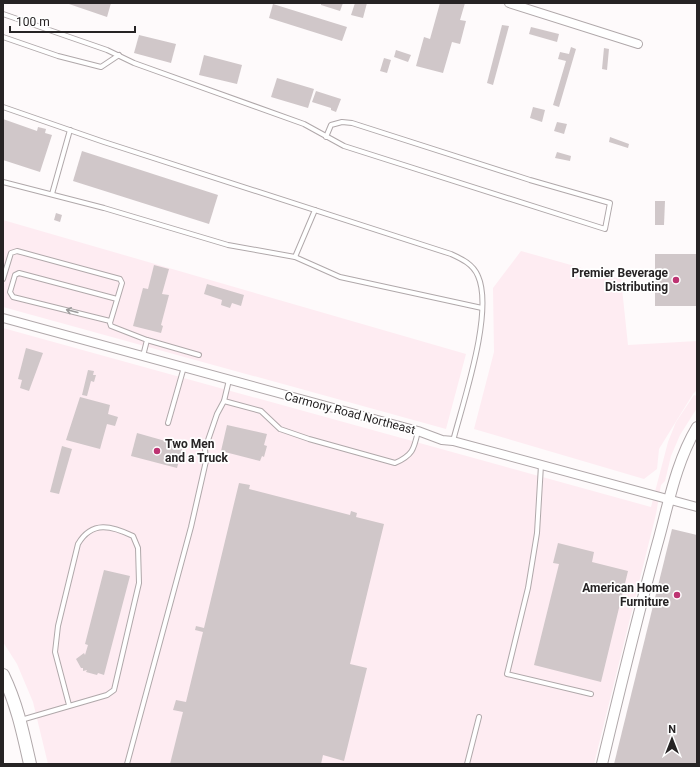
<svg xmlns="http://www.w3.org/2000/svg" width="700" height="767" font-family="Roboto,sans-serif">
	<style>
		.built { fill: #feecf2 }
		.building { fill: #d0c7c9 }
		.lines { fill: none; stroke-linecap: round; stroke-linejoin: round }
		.service-casing { stroke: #b0a8aa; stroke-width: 6 }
		.minor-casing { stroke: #b0a8aa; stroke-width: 10 }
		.tertiary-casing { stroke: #b0a8aa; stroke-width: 12 }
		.secondary-casing { stroke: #b0a8aa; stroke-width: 14 }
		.service { stroke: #fff; stroke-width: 4 }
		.minor { stroke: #fff; stroke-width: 8 }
		.tertiary { stroke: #fff; stroke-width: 10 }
		.secondary { stroke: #fff; stroke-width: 12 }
		.oneway { stroke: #9d9c9c }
		.poi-dot { fill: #bd3472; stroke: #fff; stroke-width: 1.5 }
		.labels { text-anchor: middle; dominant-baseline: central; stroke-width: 3.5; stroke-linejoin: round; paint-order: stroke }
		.poi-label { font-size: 12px; font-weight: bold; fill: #262324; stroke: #fff; text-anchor: end }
		.street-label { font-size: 12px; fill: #262324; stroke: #fff }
	</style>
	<rect width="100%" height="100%" fill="#fefafb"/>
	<g class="built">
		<path d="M3,220L466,354L446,429L3,307Z"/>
		<path d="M521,251L621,279L628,345L697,341V390L693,394L659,449L657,469L644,479L474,429L494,352L493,288Z"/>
		<path d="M3,328L651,507L668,442L676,422L694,395L697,396V408L680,435L671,456L665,481L661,485L656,514L594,764H48L33,702L17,664L3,642Z"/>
	</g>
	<g class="building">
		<path d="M66,3H111L107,17Z"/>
		<path d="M321,3H343L340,11L321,5Z"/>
		<path d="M355,3H367L363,18L351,15Z"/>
		<path d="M440,3H465L460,20L466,21L460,44L452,42L443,73L416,66L424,37L430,39Z"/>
		<path d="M273,4L347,27L342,41L269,18Z"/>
		<path d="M502,25L509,26L493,85L487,83Z"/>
		<path d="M531,27L559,34L557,42L529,34Z"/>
		<path d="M139,35L176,44L171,63L134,53Z"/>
		<path d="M571,47L576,49L559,107L553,105L566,61L558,59L560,52L569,54Z"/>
		<path d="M604,48L609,49L607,70L602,69Z"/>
		<path d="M396,50L411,55L408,62L394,57Z"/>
		<path d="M204,55L242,65L237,84L199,75Z"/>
		<path d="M384,58L391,60L387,73L380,71Z"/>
		<path d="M277,78L314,89L308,108L271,97Z"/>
		<path d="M316,91L341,99L336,112L331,110V108L312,102Z"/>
		<path d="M533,107L545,110L542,122L530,118Z"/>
		<path d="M3,119L37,131L38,127L46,129L45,133L52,135L40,172L3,160Z"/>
		<path d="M557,122L567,124L564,134L554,131Z"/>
		<path d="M610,137L629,144L628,148L609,142Z"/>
		<path d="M82,151L218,195L209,224L73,181Z"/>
		<path d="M557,152L571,156L570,161L555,158Z"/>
		<path d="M655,201H665L664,225H655Z"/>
		<path d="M56,213L62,215L60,222L54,220Z"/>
		<rect x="655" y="254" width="42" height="52"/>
		<path d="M154,265L169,269L162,294L169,295L161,325L163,326L161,333L133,326L143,288L148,289Z"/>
		<path d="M207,284L244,295L241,306L232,303L230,308L221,305L222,300L204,294Z"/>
		<path d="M26,348L43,353L29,391L20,388L22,380L18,379Z"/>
		<path d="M88,370L94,371L93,375H96L94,382L91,381L87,396L82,395Z"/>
		<path d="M80,397L110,405L108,414L118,417L115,426L107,424L100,449L66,440Z"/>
		<path d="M227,425L267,434L264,445L267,446L264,457L262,456L260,461L221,451Z"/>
		<path d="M137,433L183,446L177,468L131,456Z"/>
		<path d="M62,446L72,449L59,494L50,492Z"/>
		<path d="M239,483L250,485L249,489L350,515L351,511L357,513L356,517L384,524L350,664L367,668L344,761L323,755L321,764H170L183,712L173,710L176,700L186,702L203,632L195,630L196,626L204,628Z"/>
		<path d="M672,529L697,535V764H614Z"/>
		<path d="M558,543L594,552L592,562L628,571L601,682L534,665L559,564L553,563Z"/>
		<path d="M104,570L130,576L104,675L98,673L97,675L86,672L87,670L83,671V668H81L76,659L84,653L85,655L88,645L85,644Z"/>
	</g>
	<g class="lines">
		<g class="service-casing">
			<g id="service">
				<path d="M3,14L107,50L134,63L304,124L344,146L605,229L610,203L530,180L352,123L342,122L331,125L326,137"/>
				<path d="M3,37L58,56L101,67L119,55"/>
				<path d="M3,107L104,142L451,254C462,259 473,264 478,276C494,312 463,402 453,441"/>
				<path d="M3,182L104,208L228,245L295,257L340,277L482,308"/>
				<path d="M52,194L70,130"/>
				<path d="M295,257L315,210"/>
				<path d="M3,279L11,253L17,251L120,279L122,283L110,323L111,326L147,340L143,356"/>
				<path d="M110,321L13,297L10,292L15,275L19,273L117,299"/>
				<path d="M147,340L199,355"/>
				<path d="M224,401L261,411L280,429L309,439L395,463C413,455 414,449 418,431"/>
				<path d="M168,423L184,367"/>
				<path d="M541,465L537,533L528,588L507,674L591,694"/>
				<path d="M21,720L107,695L114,690L139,583L138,548L133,536C112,526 92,520 78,544L58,626L55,652L69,705"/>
				<path d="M127,764L191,527L206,461L205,449L217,414L224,401L229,380"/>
				<path d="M467,764L479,717"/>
			</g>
		</g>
		<g class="minor-casing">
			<g id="minor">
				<path d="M509,3L638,44"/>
				<path d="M3,318L418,431L442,440L453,441L697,507"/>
			</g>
		</g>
		<g class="tertiary-casing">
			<path id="tertiary" d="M602,764C620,689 638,613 659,538C669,501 677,460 697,427"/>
		</g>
		<g class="secondary-casing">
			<path id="secondary" d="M3,675C17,704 23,733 30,764"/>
		</g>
		<use href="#service" class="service"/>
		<use href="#minor" class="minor"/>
		<use href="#tertiary" class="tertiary"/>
		<use href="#secondary" class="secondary"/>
	</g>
	<defs><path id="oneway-shaft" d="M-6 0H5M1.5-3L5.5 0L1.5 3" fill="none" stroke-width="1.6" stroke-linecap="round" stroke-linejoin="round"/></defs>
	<use class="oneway" href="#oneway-shaft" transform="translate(72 311) rotate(-166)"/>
	<g class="poi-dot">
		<circle cx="676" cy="280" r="4"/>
		<circle cx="157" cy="451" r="4"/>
		<circle cx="677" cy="595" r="4"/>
	</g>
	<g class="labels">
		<g class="poi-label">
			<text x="668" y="273">Premier Beverage<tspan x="668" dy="14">Distributing</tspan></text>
			<text x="165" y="444" text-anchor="start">Two Men<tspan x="165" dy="14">and a Truck</tspan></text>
			<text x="669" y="588">American Home<tspan x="669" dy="14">Furniture</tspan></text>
		</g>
		<g class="street-label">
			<text transform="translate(350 413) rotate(15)">Carmony Road Northeast</text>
		</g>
	</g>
	<rect width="700" height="767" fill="none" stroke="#262324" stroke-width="8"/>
	<g transform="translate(672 739)" stroke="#ffffff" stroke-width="3" paint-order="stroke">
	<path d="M0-3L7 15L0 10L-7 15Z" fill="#262324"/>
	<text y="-6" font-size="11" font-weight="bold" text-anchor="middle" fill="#262324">N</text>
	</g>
	<path d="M10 26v6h125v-6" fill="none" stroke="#262324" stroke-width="2"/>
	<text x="16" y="26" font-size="12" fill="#262324" stroke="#ffffff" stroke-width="3" paint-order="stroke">100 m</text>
</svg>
